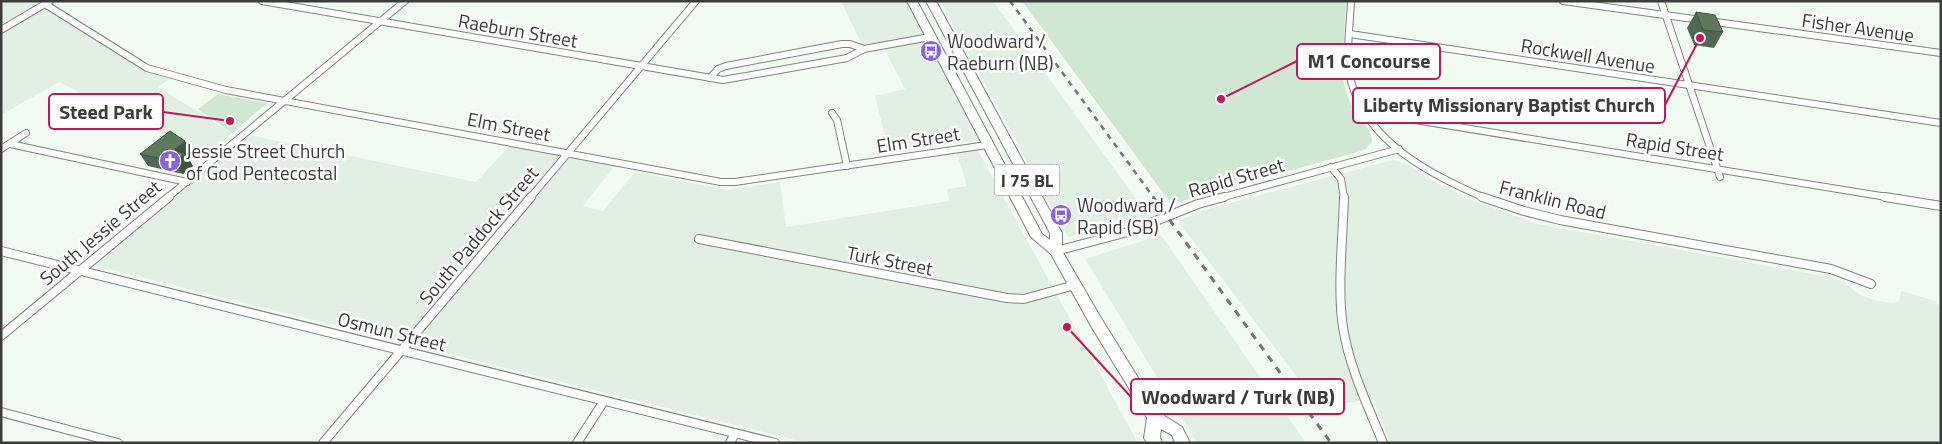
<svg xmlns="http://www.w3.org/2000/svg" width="1942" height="444" font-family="'Titillium Web',sans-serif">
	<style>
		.built { fill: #e2f0e3 }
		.green { fill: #d0e8d1 }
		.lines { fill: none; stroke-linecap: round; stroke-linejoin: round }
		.minor-far1-casing { stroke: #7d857d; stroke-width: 8 }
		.minor-casing { stroke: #7d857d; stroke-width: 10 }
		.primary-casing { stroke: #7d857d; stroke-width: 2 }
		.minor-far1 { stroke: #fff; stroke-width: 6 }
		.minor { stroke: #fff; stroke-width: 8 }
		.primary { fill: #fff; fill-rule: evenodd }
		.rail-far1 { stroke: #727772; stroke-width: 2.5; stroke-dasharray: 5.5 5.5; stroke-linecap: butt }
		.rail { stroke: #727772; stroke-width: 3; stroke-dasharray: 7 7; stroke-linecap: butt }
		.wall { fill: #4f6851 }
		.shaded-wall { fill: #405542 }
		.building { fill: #5c795e; stroke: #405542 }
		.labels { text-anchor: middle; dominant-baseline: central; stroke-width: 5; stroke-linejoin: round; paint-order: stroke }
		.shield { fill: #fff; stroke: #757775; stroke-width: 1 }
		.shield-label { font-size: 18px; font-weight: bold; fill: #3a3d3a }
		.street-label { font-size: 19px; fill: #3a3d3a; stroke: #fff }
		.poi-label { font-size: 19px; fill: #3a3d3a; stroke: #fff; text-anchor: start }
		.leader { fill: none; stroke: #c2185b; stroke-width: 2 }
		.callout-dot { fill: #c2185b; stroke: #fff; stroke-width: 2 }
		.callout { fill: #fff; stroke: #c2185b; stroke-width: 2 }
		.callout-label { font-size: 20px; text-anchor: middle; font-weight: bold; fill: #3a3d3a }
	</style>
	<rect width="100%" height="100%" fill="#f2fbf2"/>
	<g class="built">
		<path d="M1,1H48L45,4L147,67L174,76L158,87L232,133L206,157L59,82L1,115Z"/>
		<path d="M841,1H907L978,140L889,153L875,96L905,89L883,46L862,45Z"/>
		<path d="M940,1H993L1150,218L1068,237Z"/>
		<path d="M244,134L476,182L513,142L617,163L583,206L603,211L635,172L727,190L780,182L786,227L949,201L947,189L967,186L956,150L976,147L1138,443H807L88,264Z"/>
		<path d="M1393,160L1409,165L1431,180L1469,199L1538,224L1834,278L1845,283L1860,295L1878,301L1894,303L1899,301L1901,291L1936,301L1941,311V443H1390L1373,399L1320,407L1178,221L1208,209Z"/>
		<path d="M1161,235L1306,443H1197L1085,259Z"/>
	</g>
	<g class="green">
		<path d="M1022,1H1346L1342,74C1344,85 1347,95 1351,105C1357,117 1373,129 1372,142L1366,149L1358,152L1204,194L1172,205Z"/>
		<path d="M218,94L267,103L232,133L198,109Z"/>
	</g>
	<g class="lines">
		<g class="minor-far1-casing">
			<g id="minor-far1">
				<path d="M262,1L723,80L847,58L864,49L930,37"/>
				<path d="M1351,1C1350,27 1345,55 1351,81C1366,142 1433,176 1485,198"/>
				<path d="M1563,1L1941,53"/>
				<path d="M1661,1L1720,177"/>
				<path d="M45,4L147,68L226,90L721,182H735L987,145"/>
				<path d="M1,30L50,1"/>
				<path d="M1350,34L1941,123"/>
				<path d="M710,78L718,69L726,66L842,44H850L864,49"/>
				<path d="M832,113L837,120L847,166"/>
				<path d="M1403,118L1893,198"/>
				<path d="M10,144L187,182"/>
				<path d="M1,149L26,133"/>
				<path d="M1331,167L1341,179L1344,198"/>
				<path d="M167,198L405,1"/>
				<path d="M530,198L696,1"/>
				<path d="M1220,198L1399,149"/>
			</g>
		</g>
		<g class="minor-casing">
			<g id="minor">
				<path d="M1344,197C1343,236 1337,289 1343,327C1349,367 1368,406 1383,443"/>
				<path d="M1482,197L1524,211L1560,220L1831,269L1871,284"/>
				<path d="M1885,197L1941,206"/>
				<path d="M699,239L1007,298L1024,299L1075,285"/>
				<path d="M1,251L775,443"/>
				<path d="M1056,251L1128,232L1198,204L1224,197"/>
				<path d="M1,336L169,197"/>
				<path d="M1,412L118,443"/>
				<path d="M323,443L531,197"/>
				<path d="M577,443L604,401"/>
				<path d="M730,443L735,433"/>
			</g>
		</g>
		<g class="primary-casing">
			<path id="primary" d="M907,1H917L1042,234L1050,240V233L926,1H936L1062,233V251L1101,318L1160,413L1182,427L1190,443H1175L1172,435L1161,429L1160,437L1162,443H1147L1144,438L1147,418L1091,326L1051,254L1031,237Z"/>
		</g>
		<use href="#minor-far1" class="minor-far1"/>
		<use href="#minor" class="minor"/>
		<use href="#primary" class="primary"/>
		<path class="rail-far1" d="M1010,1L1154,198"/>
		<path class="rail" d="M1153,197L1331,443"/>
	</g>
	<g class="wall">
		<path d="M1696,12L1723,32L1714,48L1694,45L1687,28Z"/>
		<path d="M194,153L188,158L193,166L183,174L148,166L140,154Z"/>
	</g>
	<path class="shaded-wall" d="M185,141L194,153L188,158L193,166L183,174L175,162L173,151Z"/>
	<g class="building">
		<path d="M1696,12L1715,15L1723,32L1703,30Z"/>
		<path d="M170,131L185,141L173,151L185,153L175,162L140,154Z"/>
	</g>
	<defs>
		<g id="bus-disc" transform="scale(1.125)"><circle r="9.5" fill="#8962dc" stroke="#fff"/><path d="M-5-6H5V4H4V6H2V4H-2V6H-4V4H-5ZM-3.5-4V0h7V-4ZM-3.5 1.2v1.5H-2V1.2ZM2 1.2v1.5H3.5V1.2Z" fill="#fff"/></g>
		<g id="church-disc" transform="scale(1.125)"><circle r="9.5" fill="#8962dc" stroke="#fff"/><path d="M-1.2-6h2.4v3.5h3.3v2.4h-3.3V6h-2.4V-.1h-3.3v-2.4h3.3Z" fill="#fff"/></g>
	</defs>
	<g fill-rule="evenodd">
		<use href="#bus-disc" x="931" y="51"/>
		<use href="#church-disc" x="170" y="161"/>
		<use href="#bus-disc" x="1061" y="215"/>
	</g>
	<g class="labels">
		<rect class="shield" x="994.5" y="164.5" width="65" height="31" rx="4"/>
		<g class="shield-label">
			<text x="1027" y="180">I 75 BL</text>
		</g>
		<g class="street-label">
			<text transform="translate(1858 27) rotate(8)">Fisher Avenue</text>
			<text transform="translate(518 30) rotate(10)">Raeburn Street</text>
			<text transform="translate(1588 55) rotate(9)">Rockwell Avenue</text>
			<text transform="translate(509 126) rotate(11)">Elm Street</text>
			<text transform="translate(918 139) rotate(-9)">Elm Street</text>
			<text transform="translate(1675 146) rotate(9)">Rapid Street</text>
			<text transform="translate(1236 177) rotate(-16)">Rapid Street</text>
			<text transform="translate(1553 199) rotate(14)">Franklin Road</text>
			<text transform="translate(100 232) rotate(-40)">South Jessie Street</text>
			<text transform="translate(478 235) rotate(-50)">South Paddock Street</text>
			<text transform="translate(890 260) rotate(11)">Turk Street</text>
			<text transform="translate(392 331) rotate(14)">Osmun Street</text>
		</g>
		<g class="poi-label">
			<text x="947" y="40">Woodward /<tspan x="947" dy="22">Raeburn (NB)</tspan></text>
			<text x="186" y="150">Jessie Street Church<tspan x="186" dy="22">of God Pentecostal</tspan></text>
			<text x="1077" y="204">Woodward /<tspan x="1077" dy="22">Rapid (SB)</tspan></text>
		</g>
	</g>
	<path class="leader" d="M1221 99L1297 61M1700 38L1665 105M230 121L163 112M1067 327L1131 397"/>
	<g class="callout-dot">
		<circle cx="1221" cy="99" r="5"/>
		<circle cx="1700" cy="38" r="5"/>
		<circle cx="230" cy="121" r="5"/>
		<circle cx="1067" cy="327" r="5"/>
	</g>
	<g class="callout">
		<rect x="1297" y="44" width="143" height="35" rx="5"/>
		<rect x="1353" y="88" width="312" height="35" rx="5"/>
		<rect x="49" y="94" width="114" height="35" rx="5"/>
		<rect x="1131" y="379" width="213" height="35" rx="5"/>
	</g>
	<g class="callout-label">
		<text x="1369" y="68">M1 Concourse</text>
		<text x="1509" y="112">Liberty Missionary Baptist Church</text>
		<text x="106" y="119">Steed Park</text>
		<text x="1238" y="404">Woodward / Turk (NB)</text>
	</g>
	<rect width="1942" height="444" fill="none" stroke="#3a3d3a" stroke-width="5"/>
</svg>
